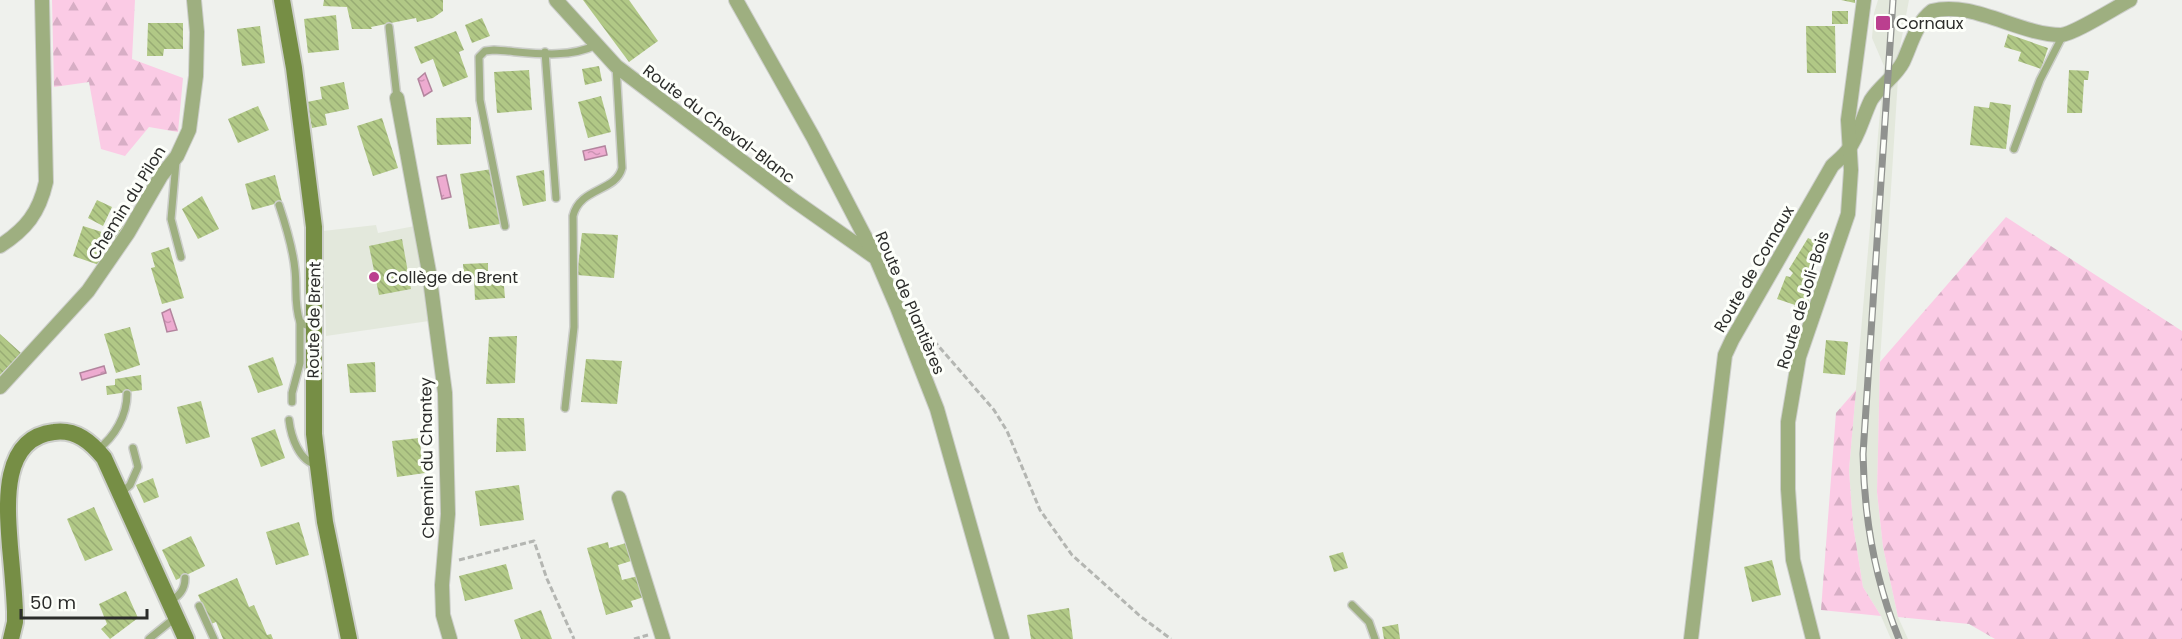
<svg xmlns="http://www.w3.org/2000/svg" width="2182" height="639" font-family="Poppins,sans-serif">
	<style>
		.built { fill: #e3e8dc }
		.forest { fill: url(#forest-firs) }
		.water { fill: url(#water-ripples); stroke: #b3859e; stroke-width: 1.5 }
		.building { fill: url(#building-back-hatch) }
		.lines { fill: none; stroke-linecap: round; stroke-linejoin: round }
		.service-casing { stroke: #ccceca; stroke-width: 10 }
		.minor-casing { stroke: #ccceca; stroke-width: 16 }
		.secondary-casing { stroke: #ccceca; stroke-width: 20 }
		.path { stroke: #b4b6b2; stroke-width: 3; stroke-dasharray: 6 3; stroke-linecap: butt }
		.service { stroke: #9eaf80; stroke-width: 7 }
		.minor { stroke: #9eaf80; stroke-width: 14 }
		.secondary { stroke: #768e45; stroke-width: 16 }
		.rail-casing { stroke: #90928f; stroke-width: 7 }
		.rail { stroke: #fdfffa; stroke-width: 4.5; stroke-dasharray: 14; stroke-linecap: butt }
		.poi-dot { fill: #bb3f8f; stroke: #fdfffa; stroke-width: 2 }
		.labels { text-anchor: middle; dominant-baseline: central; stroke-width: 6; stroke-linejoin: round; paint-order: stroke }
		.poi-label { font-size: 16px; fill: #2b2c2a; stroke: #fdfffa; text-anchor: start }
		.street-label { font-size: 16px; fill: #2b2c2a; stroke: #fdfffa }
	</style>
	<defs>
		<pattern id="forest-firs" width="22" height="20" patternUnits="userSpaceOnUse" patternTransform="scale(1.5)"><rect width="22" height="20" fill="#fbcbe5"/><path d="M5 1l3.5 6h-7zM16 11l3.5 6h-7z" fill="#d7aec5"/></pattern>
		<pattern id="water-ripples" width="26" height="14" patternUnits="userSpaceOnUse" patternTransform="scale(1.5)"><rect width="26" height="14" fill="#edabd0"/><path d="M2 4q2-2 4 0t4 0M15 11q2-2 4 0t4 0" fill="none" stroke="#cb93b3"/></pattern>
		<pattern id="building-back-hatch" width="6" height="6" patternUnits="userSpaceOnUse" patternTransform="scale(1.5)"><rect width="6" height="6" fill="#b1c886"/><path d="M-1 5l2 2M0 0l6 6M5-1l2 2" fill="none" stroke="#98ac74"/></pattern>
	</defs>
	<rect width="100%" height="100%" fill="#eff1ed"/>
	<g class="built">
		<path d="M1878,0H1909L1900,47L1880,362L1877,492L1883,547L1898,617L1908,639H1891L1881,616L1863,587L1853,525L1849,470L1884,66L1872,38L1874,13Z"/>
		<path d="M376,225L378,233L415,226L429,321L326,336L323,231Z"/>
	</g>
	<g class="forest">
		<path d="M52,0H135L132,59L183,78L178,132L149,127L125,156L101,149L89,82L54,87Z"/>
		<path d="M2006,217L2182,331V639H1995L1969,624L1898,617L1883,547L1877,492L1880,362Z"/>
		<path d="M1856,390L1849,470L1853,525L1863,587L1881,616L1821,610L1836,413Z"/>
	</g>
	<g class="water">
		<path d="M425,73L432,91L424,96L418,79Z"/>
		<path d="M605,146L607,155L585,160L583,151Z"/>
		<path d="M446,175L451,197L442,199L437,177Z"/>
		<path d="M170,309L177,330L167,332L162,313Z"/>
		<path d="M104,366L106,373L82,380L80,373Z"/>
	</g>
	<g class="building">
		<path d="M324,0H443V11L433,18L417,22L416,18L371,27L372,29H352L347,7L323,6Z"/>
		<path d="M583,0H629L658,41L629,62Z"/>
		<path d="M1841,0H1855V3Z"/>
		<rect x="1832" y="11" width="16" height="13"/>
		<path d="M336,15L339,50L308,53L304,19Z"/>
		<path d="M1876,15L1886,16V27L1875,26Z"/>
		<path d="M482,18L490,36L472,43L465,25Z"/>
		<path d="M148,23H183V49H164L163,56H147Z"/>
		<path d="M260,26L265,63L242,66L237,29Z"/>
		<path d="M1806,26H1835L1836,73H1807Z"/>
		<path d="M456,31L464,50L459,52L468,77L443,87L433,59L421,64L414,47Z"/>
		<path d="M2008,34L2048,48L2041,69L2018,61L2021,52L2004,47Z"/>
		<path d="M599,66L602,81L585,85L582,69Z"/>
		<path d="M529,70L532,110L497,113L494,72Z"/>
		<path d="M2069,70L2089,71L2088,80H2084L2082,113H2067Z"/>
		<path d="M344,82L349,109L325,114L327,125L312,128L307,102L322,99L320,87Z"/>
		<path d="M601,96L611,132L588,138L578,102Z"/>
		<path d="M1990,102L2011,105L2006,149L1970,145L1974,106L1989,108Z"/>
		<path d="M258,106L269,130L238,143L228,119Z"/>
		<path d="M471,117V144L437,145L436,118Z"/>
		<path d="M382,118L398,168L373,176L357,126Z"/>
		<path d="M492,169L500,224L469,229L460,174Z"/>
		<path d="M544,170L546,201L523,206L516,176Z"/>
		<path d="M275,175L282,202L252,210L245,184Z"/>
		<path d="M202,196L219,229L198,239L182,209Z"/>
		<path d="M97,200L112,207L103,226L88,218Z"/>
		<path d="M109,222L125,227L120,240L109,237L99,265L73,256L83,226L105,233Z"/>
		<path d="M582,233L618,235L614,278L577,275Z"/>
		<path d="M1808,238L1823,245L1810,278L1805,277L1804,282L1814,285L1804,314L1793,311L1795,305L1777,299L1786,276L1790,277L1793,273L1789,269Z"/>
		<path d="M402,239L411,289L379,295L369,246Z"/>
		<path d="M169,247L184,298L162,304L151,268L155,267L151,253Z"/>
		<path d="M488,263V276L503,275L505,298L475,300L474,278H464L463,264Z"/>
		<path d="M130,327L140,365L116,373L104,334Z"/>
		<path d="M0,334L21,353L0,375Z"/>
		<path d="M517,336L515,383L486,384L489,337Z"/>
		<path d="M1826,340L1848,342L1845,375L1823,373Z"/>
		<path d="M273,357L283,385L258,393L248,366Z"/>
		<path d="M586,359L622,361L617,404L581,402Z"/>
		<path d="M375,362L376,392L350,393L347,364Z"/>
		<path d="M141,375L142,390L107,395L106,386L115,385V379Z"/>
		<path d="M201,401L210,437L186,444L177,407Z"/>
		<path d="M497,418H524L526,451L496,452Z"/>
		<path d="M275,429L285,458L261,467L251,438Z"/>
		<path d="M419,438L425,473L397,477L392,441Z"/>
		<path d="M153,478L159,497L144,503L136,485Z"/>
		<path d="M519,485L524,520L480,526L475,491Z"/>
		<path d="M94,507L113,550L85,561L67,519Z"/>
		<path d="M299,522L309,555L276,565L266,532Z"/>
		<path d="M191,536L205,566L176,580L162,550Z"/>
		<path d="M608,542L609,548L626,543L631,561L618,565L622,580L638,576L644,597L631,601L633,607L606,615L587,548Z"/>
		<path d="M1343,552L1348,568L1334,572L1329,556Z"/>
		<path d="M1772,560L1781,595L1752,602L1744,567Z"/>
		<path d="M506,564L513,589L465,601L459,576Z"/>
		<path d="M237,578L249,607L254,605L267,635L271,634L273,639H223L216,622L211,624L198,595Z"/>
		<path d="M126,591L138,618L110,639L101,629L107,624L99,604Z"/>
		<path d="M1069,608L1073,639H1031L1027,615Z"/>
		<path d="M541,610L552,639H521L514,620Z"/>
		<path d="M1398,624L1400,639H1384L1382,627Z"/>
	</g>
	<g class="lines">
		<g class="service-casing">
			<g id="service">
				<path d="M389,27L397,98"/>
				<path d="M545,52L556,198"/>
				<path d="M2014,149L2040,80L2063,35"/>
				<path d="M176,162L171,219L181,257"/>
				<path d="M279,205C286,226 293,248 295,270C297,288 294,305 300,322L313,328"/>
				<path d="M505,226L480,100L479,57L485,51L494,50C527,52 566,60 596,45"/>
				<path d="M292,402V393L300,363V322"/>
				<path d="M565,408L574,327L573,216C580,187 616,192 622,168L616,66"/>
				<path d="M289,420C291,437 299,461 317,465"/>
				<path d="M97,450C115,437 127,415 127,394"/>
				<path d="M120,494L130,485L138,467L133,448"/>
				<path d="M169,602C179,596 185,590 185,578"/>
				<path d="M1352,605L1369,622L1375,639"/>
				<path d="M199,606L214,639"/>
				<path d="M149,639L176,617"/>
			</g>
		</g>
		<g class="minor-casing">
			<g id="minor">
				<path d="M556,0L616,66L792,199L873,256"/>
				<path d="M736,0L813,137L876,258L897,307L937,409L1002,639"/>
				<path d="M397,98L429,272L445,393L448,514L442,585L443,615L450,639"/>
				<path d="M0,246C26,229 39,213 46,182L42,0"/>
				<path d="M0,387L88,291L128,233L161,176L177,156L189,130L196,76L197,32L194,0"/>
				<path d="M619,498L663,639"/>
				<path d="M1691,639L1725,355L1732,340L1832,166C1837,161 1844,156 1848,150C1859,136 1863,116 1871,100C1880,86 1896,76 1903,62C1911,45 1916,23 1932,11C1972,0 2020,35 2061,35C2074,34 2116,7 2130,0"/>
				<path d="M1813,639L1793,560L1788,489V422L1799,357L1848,214L1851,170L1848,120L1864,0"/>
			</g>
		</g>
		<g class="secondary-casing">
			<g id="secondary">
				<path d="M282,0L294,68L314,227V434L325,522L349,639"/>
				<path d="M11,639L15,622V611C14,590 12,568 10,547C7,507 0,438 54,432C76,429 91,442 104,458L186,639"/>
			</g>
		</g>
		<g class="path">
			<path d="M922,327L994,410L1007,431L1040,510L1072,555L1140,616L1171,639"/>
			<path d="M459,560L534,541L547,579L574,639"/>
			<path d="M634,639L648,635"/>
		</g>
		<use href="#service" class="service"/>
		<use href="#minor" class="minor"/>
		<use href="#secondary" class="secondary"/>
		<g class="rail-casing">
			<path id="rail" d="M1893,0L1863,454C1864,518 1875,580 1899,639"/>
		</g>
		<use href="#rail" class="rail"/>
	</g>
	<g class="poi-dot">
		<rect x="1875" y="15" width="16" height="16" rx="3"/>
		<circle cx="374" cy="277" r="6"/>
	</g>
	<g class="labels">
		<g class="poi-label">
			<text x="1896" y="23">Cornaux</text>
			<text x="386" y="277">Collège de Brent</text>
		</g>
		<g class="street-label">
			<text transform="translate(719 124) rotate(37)">Route du Cheval-Blanc</text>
			<text transform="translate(127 203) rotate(-58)">Chemin du Pilon</text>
			<text transform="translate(1754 269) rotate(-60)">Route de Cornaux</text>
			<text transform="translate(1803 300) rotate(-73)">Route de Joli-Bois</text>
			<text transform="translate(910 303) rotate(67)">Route de Plantières</text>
			<text transform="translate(314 320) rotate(-89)">Route de Brent</text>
			<text transform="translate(427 458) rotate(-91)">Chemin du Chantey</text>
		</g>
	</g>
	<path d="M21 609v9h126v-9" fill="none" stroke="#2b2c2a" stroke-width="3"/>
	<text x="30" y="609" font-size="18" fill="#2b2c2a" stroke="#fdfffa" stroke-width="4.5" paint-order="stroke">50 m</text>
</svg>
